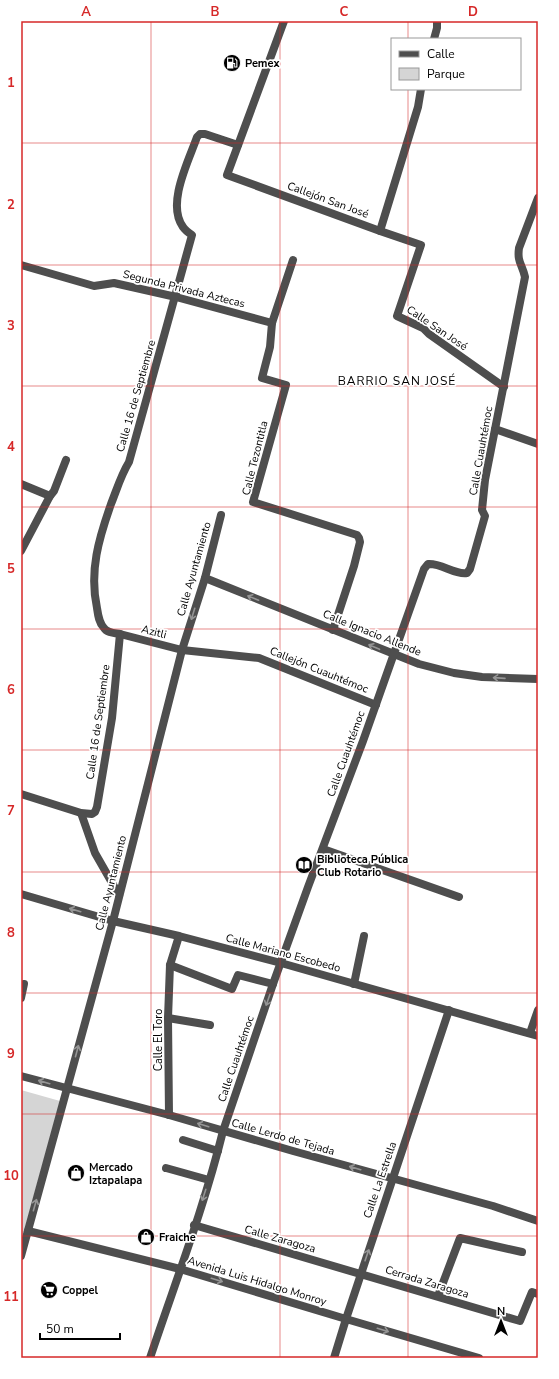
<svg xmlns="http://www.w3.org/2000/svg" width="559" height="1379" font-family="'Nunito Sans',sans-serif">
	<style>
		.green { fill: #d5d5d5 }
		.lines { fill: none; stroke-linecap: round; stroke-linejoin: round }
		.minor { stroke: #4e4e4e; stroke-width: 8 }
		.tertiary { stroke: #4e4e4e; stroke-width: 8 }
		.oneway { stroke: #959595 }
		.grid { fill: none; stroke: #d62828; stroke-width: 1; stroke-opacity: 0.55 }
		.labels { text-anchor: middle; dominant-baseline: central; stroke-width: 3.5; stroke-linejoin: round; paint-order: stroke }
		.poi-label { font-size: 11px; font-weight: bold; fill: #000; stroke: #fff; text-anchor: start }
		.street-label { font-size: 11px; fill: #000; stroke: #fff }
		.neighbourhood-label { font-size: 12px; letter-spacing: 1px; fill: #000; stroke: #fff }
		.neatline { fill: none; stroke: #d62828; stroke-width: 1.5 }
		.grid-label { font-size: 13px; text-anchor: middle; font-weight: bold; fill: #d62828 }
	</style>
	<rect width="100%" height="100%" fill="#fff"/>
	<path class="green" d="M21,1090L60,1101L21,1242Z"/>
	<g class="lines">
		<g class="minor">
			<path d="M284,21L227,175L380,231L421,245L397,316L423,328L429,334L504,387"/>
			<path d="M434,39L437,28V21"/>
			<path d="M380,231L418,107L421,89"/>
			<path d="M293,260L272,323L270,347L262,378L286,385L253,502L357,535L359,538L360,542L354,566L333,630"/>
			<path d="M21,265L94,286L114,283L176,297L272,323"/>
			<path d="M495,429L538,444"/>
			<path d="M21,484L50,496"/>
			<path d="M21,551L50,496L54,491L66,460"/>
			<path d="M205,578L419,664L454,673L482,677L538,679"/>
			<path d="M120,634L182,650L259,658L376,705"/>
			<path d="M21,794L81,813L92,814L95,812L97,807L112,718L120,634C115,633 107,633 104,628C99,623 98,615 97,608C89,571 99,538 111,504C117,489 121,475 129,462L192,235C189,233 185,230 183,227C166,204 189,160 197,137L200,134H205L238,145"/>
			<path d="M81,813L95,853L119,895"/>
			<path d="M323,849L459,897"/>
			<path d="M21,894L113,921L179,936L281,963L538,1036"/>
			<path d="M170,965L232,989L238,975L273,984"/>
			<path d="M354,984L364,936"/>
			<path d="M21,998L24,984"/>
			<path d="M168,1018L210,1025"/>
			<path d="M530,1033L538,1010"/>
			<path d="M21,1076L169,1115L293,1151L493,1206L538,1221"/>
			<path d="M169,1115L168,1018L170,965L179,936"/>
			<path d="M183,1140L218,1151"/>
			<path d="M166,1168L209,1180"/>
			<path d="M194,1225L520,1321L532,1292L538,1294"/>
			<path d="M28,1231L180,1269L346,1319L449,1010"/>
			<path d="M21,1256L113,921L182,650L205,578L221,515"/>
			<path d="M438,1296L460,1238L522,1252"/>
			<path d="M150,1358C175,1283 204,1208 223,1131L273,984L308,887L363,741L424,569L428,564C442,563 454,575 467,573L470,569L485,516L482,510L485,480L525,277C522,264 517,262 519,248L538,198"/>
		</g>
		<path class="tertiary" d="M334,1358L346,1319L479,1358"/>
	</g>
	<defs><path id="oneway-shaft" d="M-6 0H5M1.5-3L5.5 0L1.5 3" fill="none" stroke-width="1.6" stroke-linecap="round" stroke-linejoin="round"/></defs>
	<g class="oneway">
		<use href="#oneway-shaft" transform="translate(253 598) rotate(-158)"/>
		<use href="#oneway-shaft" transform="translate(193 614) rotate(107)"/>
		<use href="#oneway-shaft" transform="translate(374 647) rotate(-157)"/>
		<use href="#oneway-shaft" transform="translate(499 678) rotate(-176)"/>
		<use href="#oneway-shaft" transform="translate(75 910) rotate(-164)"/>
		<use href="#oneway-shaft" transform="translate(268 1000) rotate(109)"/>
		<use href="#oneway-shaft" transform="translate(77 1051) rotate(-75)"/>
		<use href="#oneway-shaft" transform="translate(44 1082) rotate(-164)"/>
		<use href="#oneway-shaft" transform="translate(203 1125) rotate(-163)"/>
		<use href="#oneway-shaft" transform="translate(355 1168) rotate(-164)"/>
		<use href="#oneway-shaft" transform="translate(204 1195) rotate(108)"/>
		<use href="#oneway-shaft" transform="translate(35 1205) rotate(-74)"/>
		<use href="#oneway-shaft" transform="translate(367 1255) rotate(-71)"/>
		<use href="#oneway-shaft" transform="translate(217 1280) rotate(17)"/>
		<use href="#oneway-shaft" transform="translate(383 1330) rotate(17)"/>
	</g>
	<path class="grid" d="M151,21V1358M280,21V1358M408,21V39M408,89V1358M21,143H538M21,265H538M21,386H538M21,507H538M21,629H538M21,750H538M21,872H538M21,993H538M21,1114H538M21,1236H538"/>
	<defs>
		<g id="fuel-disc" transform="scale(0.9)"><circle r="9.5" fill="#000" stroke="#fff"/><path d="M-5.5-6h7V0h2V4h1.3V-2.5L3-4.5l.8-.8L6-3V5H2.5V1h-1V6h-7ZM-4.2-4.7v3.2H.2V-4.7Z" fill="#fff"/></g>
		<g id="library-disc" transform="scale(0.9)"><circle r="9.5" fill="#000" stroke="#fff"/><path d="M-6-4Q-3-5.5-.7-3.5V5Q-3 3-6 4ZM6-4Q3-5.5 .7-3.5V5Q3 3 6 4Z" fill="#fff"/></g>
		<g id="shop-disc" transform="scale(0.9)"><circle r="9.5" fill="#000" stroke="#fff"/><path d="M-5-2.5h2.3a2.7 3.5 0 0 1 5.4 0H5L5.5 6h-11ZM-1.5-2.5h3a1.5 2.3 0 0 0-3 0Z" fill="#fff"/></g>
		<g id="supermarket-disc" transform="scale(0.9)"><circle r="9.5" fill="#000" stroke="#fff"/><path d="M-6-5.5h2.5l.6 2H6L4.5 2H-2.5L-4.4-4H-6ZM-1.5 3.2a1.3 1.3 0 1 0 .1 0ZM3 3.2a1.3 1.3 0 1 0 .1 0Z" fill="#fff"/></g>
	</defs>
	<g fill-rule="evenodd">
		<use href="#fuel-disc" x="232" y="63"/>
		<use href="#library-disc" x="304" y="865"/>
		<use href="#shop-disc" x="76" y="1173"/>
		<use href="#shop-disc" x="146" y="1237"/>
		<use href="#supermarket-disc" x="49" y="1290"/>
	</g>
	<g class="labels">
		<g class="poi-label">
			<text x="245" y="63">Pemex</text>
			<text x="317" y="859">Biblioteca Pública<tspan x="317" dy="13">Club Rotario</tspan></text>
			<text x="89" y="1167">Mercado<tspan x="89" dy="13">Iztapalapa</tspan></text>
			<text x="159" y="1237">Fraiche</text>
			<text x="62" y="1290">Coppel</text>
		</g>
		<g class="street-label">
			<text transform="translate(328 200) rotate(20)">Callejón San José</text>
			<text transform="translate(184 289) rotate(14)">Segunda Privada Aztecas</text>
			<text transform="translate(437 328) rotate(34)">Calle San José</text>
			<text transform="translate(136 396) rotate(-74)">Calle 16 de Septiembre</text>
			<text transform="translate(481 451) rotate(-80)">Calle Cuauhtémoc</text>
			<text transform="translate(255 458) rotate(-76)">Calle Tezontitla</text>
			<text transform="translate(194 569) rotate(-74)">Calle Ayuntamiento</text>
			<text transform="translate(154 632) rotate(14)">Azitli</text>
			<text transform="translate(372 633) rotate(22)">Calle Ignacio Allende</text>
			<text transform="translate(319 670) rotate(22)">Callejón Cuauhtémoc</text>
			<text transform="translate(98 722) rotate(-82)">Calle 16 de Septiembre</text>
			<text transform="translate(346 754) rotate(-70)">Calle Cuauhtémoc</text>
			<text transform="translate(111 883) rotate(-76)">Calle Ayuntamiento</text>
			<text transform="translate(283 953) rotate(15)">Calle Mariano Escobedo</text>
			<text transform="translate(158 1040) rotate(-90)">Calle El Toro</text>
			<text transform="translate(236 1059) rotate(-71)">Calle Cuauhtémoc</text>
			<text transform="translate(283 1137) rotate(16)">Calle Lerdo de Tejada</text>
			<text transform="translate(380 1180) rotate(-71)">Calle La Estrella</text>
			<text transform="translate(280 1239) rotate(16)">Calle Zaragoza</text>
			<text transform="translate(257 1281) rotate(17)">Avenida Luis Hidalgo Monroy</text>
			<text transform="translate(427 1282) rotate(17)">Cerrada Zaragoza</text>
		</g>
		<g class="neighbourhood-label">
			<text x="397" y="381">BARRIO SAN JOSÉ</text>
		</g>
	</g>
	<rect width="559" height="1379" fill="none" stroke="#ffffff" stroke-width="44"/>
	<rect x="391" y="38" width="130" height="52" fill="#ffffff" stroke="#999999"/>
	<rect x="399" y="51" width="20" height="6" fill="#4e4e4e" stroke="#999999"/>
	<text x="427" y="58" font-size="12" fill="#000000">Calle</text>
	<rect x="399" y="68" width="20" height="12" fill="#d5d5d5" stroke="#999999"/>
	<text x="427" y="78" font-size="12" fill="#000000">Parque</text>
	<g transform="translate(501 1321)" stroke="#ffffff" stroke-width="3" paint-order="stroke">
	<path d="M0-3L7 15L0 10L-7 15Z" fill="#000000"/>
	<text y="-6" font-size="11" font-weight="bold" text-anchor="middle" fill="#000000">N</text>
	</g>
	<path d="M40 1333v6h80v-6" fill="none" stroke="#000000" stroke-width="2"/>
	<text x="46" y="1333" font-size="12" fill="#000000" stroke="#ffffff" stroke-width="3" paint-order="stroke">50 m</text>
	<rect x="22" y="22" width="515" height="1335" class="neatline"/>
	<g class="grid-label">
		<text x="86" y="16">A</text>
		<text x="215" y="16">B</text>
		<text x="344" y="16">C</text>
		<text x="473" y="16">D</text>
		<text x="11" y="87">1</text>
		<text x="11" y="209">2</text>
		<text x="11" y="330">3</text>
		<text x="11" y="451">4</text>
		<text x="11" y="573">5</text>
		<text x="11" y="694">6</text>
		<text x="11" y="815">7</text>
		<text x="11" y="937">8</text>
		<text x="11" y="1058">9</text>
		<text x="11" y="1180">10</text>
		<text x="11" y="1301">11</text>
	</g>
</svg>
